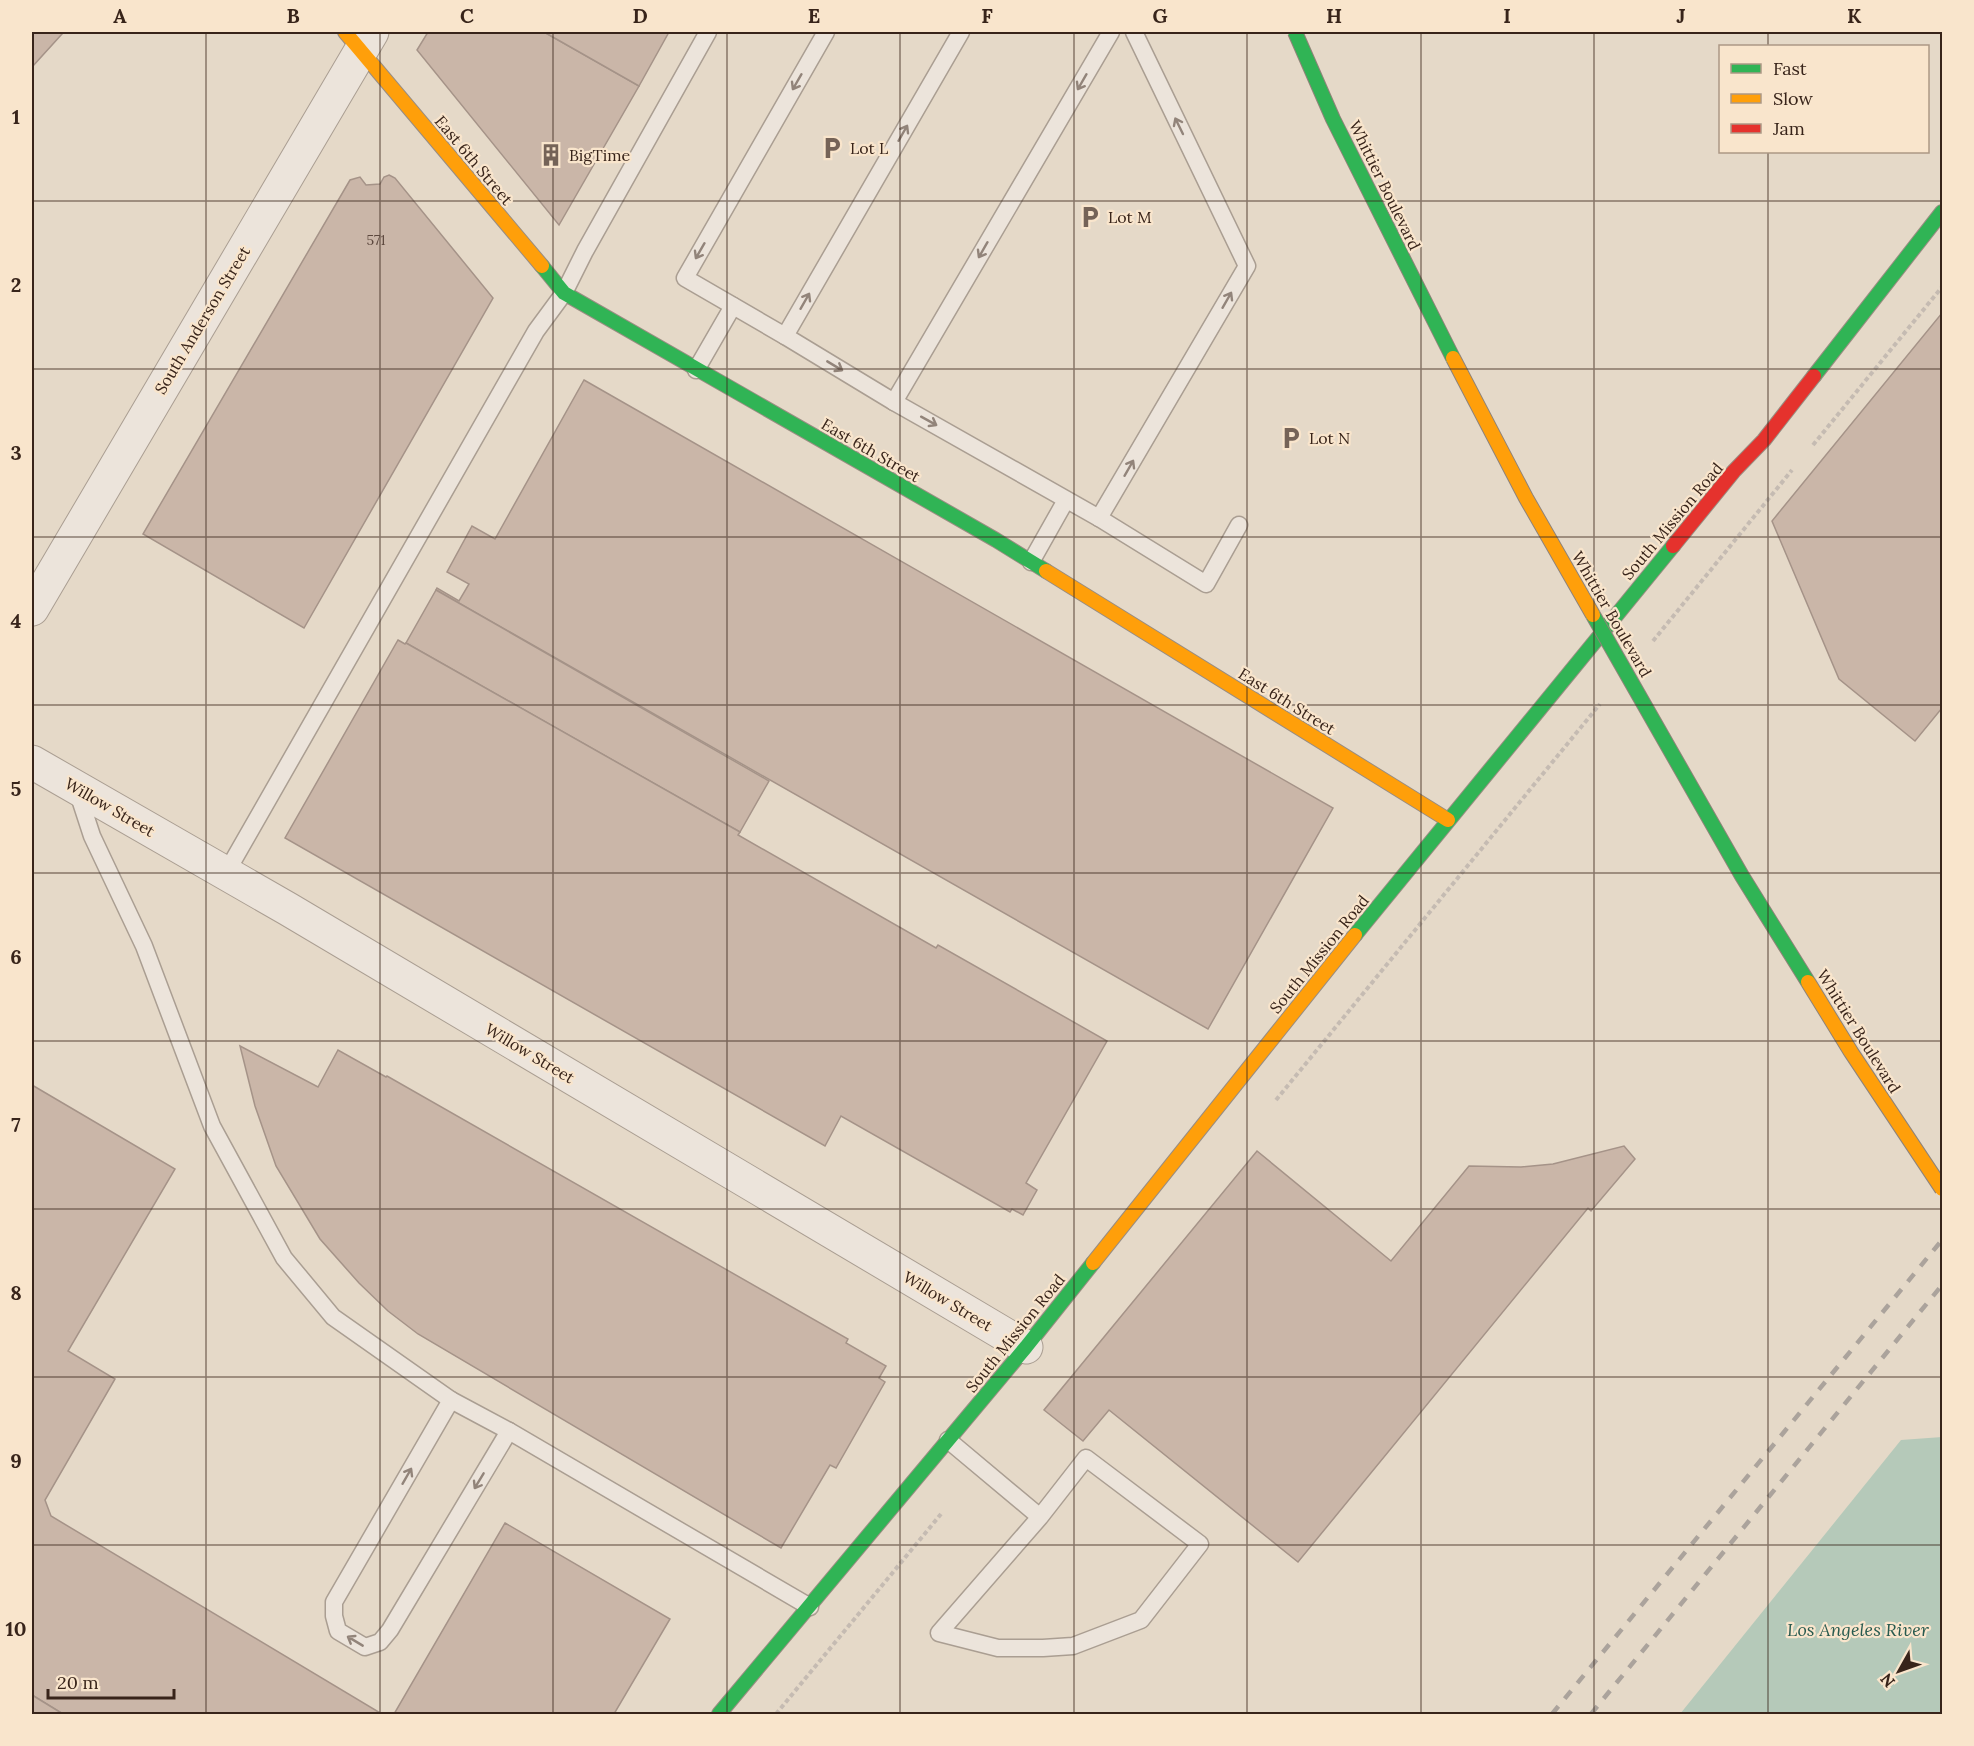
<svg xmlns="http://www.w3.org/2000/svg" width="1974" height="1746" font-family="Lora,serif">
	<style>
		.water { fill: #b5c9b9 }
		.building { fill: #cab6a8; stroke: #a59388; stroke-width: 1.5 }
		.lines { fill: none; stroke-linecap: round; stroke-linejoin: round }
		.lane-casing { stroke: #aa9e92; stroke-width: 19 }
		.street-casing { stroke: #aa9e92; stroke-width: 35 }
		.fast-casing { stroke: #998d82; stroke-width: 16 }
		.slow-casing { stroke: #998d82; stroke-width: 16 }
		.jam-casing { stroke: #998d82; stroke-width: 16 }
		.path { stroke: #c5bbb2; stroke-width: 4; stroke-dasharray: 4.5 3; stroke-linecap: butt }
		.lane { stroke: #ece4db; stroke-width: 16 }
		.street { stroke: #ece4db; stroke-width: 33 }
		.fast { stroke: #30b455; stroke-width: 14 }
		.slow { stroke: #ff9f0a; stroke-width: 14 }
		.jam { stroke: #e5322d; stroke-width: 14 }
		.rail { stroke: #aba39c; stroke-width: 4.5; stroke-dasharray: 10 10; stroke-linecap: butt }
		.fast-bridge-casing { stroke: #8f8379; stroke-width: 16; stroke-linecap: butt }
		.slow-bridge-casing { stroke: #8f8379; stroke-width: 16; stroke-linecap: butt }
		.fast-bridge { stroke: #30b455; stroke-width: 14 }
		.slow-bridge { stroke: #ff9f0a; stroke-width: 14 }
		.oneway { stroke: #92847a }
		.grid { fill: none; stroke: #38241a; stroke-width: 1.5; stroke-opacity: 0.55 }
		.labels { text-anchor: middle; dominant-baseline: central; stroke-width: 4.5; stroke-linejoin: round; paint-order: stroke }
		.number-label { font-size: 14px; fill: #5c483e }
		.poi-label { font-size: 16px; fill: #38241a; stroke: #f9e5cc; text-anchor: start }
		.street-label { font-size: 16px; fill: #38241a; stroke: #f9e5cc }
		.water-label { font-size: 18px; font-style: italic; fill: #285a4f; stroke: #f9e5cc }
		.neatline { fill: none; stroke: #38241a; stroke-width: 2 }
		.grid-label { font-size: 20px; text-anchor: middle; font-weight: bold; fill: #38241a }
	</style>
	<rect width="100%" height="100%" fill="#e5d9c8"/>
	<path class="water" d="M1942,1437V1714H1680L1901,1440Z"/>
	<g class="building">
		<path d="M32,32H60L62,34L32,67Z"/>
		<path d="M428,32H544L639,86L559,225L417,50Z"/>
		<path d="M544,32H669L639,86Z"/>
		<path d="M389,175L395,178L493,298L304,628L143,534L350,180L360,177L366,185L380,184L384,177Z"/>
		<path d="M1942,313V708L1915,741L1839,679L1772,521Z"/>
		<path d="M584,380L1333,808L1208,1029L436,590L437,588L459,601L469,584L447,572L472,526L495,539Z"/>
		<path d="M436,590L769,781L740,832L406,643Z"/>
		<path d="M398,640L405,644L406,643L740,832L738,835L936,948L938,945L1107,1041L1026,1183L1037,1190L1023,1215L1012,1209L1010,1212L841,1116L825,1146L285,838Z"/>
		<path d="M240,1046L318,1087L338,1050L386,1077L387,1076L848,1339L846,1343L886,1366L879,1378L885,1382L836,1468L830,1465L781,1548L418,1334L388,1311L359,1283L320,1239L276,1166L255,1106Z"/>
		<path d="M32,1085L175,1169L68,1351L115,1379L45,1500L51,1516L382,1714H63L32,1695Z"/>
		<path d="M1624,1146L1635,1159L1591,1211L1588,1208L1298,1562L1109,1410L1083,1441L1044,1410L1257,1151L1391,1261L1469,1166L1521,1167L1553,1164Z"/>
		<path d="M505,1523L670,1619L614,1714H394Z"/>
		<path d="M32,1695L63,1714H32Z"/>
	</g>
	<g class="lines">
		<g class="lane-casing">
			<g id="lane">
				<path d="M826,32L685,278L785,336L961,32"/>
				<path d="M1111,32L894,402L1099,518L1206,584L1239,525"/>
				<path d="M785,336L894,402"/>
				<path d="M696,370L733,306"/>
				<path d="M1099,518L1247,266L1134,32"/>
				<path d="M1031,562L1066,500"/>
				<path d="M77,790L92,836L144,946L212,1126L284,1258L333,1317L451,1400L509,1431L810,1607"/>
				<path d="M226,873L536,331L564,293L585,251L708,32"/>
				<path d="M451,1400L334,1602V1616L338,1631L365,1647L380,1642L390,1630L509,1431"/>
				<path d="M948,1440L1040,1517L939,1633L998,1648H1043L1073,1646L1141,1620L1200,1544L1086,1458L1040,1517"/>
			</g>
		</g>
		<g class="street-casing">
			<g id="street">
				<path d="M32,609L372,32"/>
				<path d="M32,762L288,909L1026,1347"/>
			</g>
		</g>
		<g class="fast-casing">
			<g id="fast">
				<path d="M542,266L564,293L996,540L1046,571"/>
				<path d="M1814,376L1942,212"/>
				<path d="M1355,935L1673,546"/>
				<path d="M719,1714L1026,1347L1093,1263"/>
			</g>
		</g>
		<g class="slow-casing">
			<g id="slow">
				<path d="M345,32L542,266"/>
				<path d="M1046,571L1448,820"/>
				<path d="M1093,1263L1355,935"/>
			</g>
		</g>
		<g class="jam-casing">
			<path id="jam" d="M1673,546L1734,471L1764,440L1814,376"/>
		</g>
		<g class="path">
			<path d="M1813,445L1942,287"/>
			<path d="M1653,641L1792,470"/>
			<path d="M1276,1100L1600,704"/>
			<path d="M776,1714L941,1514"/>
		</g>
		<use href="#lane" class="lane"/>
		<use href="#street" class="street"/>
		<use href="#fast" class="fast"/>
		<use href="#slow" class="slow"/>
		<use href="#jam" class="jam"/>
		<g class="rail">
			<path d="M1552,1714L1942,1240"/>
			<path d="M1591,1714L1942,1285"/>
		</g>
		<g class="fast-bridge-casing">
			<g id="fast-bridge">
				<path d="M1295,32L1333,119L1453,358"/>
				<path d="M1593,615L1742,876L1808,982"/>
			</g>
		</g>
		<g class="slow-bridge-casing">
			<g id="slow-bridge">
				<path d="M1453,358L1526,498L1593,615"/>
				<path d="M1808,982L1851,1052L1942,1189"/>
			</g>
		</g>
		<use href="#fast-bridge" class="fast-bridge"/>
		<use href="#slow-bridge" class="slow-bridge"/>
	</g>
	<defs><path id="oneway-shaft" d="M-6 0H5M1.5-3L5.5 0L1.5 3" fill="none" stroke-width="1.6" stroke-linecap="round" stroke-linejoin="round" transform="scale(1.5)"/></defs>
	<g class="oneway">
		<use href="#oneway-shaft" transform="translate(797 82) rotate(120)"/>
		<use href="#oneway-shaft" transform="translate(1082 82) rotate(120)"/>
		<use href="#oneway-shaft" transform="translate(1179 126) rotate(-116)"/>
		<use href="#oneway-shaft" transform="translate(903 133) rotate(-60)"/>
		<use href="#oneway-shaft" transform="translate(983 250) rotate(120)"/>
		<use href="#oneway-shaft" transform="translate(700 251) rotate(120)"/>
		<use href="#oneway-shaft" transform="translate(1227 300) rotate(-60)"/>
		<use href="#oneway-shaft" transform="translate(805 301) rotate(-60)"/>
		<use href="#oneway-shaft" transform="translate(835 366) rotate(31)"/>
		<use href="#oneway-shaft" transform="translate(929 421) rotate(29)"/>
		<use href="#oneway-shaft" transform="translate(1129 468) rotate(-60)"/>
		<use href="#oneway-shaft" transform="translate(407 1476) rotate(-60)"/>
		<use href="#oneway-shaft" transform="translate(479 1481) rotate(121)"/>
		<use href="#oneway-shaft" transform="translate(355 1641) rotate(-149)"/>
	</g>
	<path class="grid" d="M206,32V1714M380,32V1714M553,32V1714M727,32V1714M900,32V1714M1074,32V1714M1247,32V1714M1421,32V1714M1594,32V1714M1768,32V46M1768,152V1714M32,201H1942M32,369H1942M32,537H1942M32,705H1942M32,873H1942M32,1041H1942M32,1209H1942M32,1377H1942M32,1545H1942"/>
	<defs>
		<g id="parking-bare" transform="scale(1.8)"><path d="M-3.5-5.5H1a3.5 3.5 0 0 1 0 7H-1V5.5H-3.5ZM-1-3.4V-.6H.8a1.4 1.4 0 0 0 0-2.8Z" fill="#756357" stroke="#f9e5cc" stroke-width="2.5" paint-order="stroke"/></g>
		<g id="building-bare" transform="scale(1.8)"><path d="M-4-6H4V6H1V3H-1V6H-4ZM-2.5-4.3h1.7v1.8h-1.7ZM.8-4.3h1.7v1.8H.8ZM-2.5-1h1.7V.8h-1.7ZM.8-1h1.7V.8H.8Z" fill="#756357" stroke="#f9e5cc" stroke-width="2.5" paint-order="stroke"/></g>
	</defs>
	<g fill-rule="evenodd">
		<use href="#parking-bare" x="832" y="148"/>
		<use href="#building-bare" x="551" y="155"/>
		<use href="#parking-bare" x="1090" y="217"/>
		<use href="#parking-bare" x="1291" y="438"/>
	</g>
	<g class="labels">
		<g class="number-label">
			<text x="376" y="240">571</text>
		</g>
		<g class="poi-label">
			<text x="850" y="148">Lot L</text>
			<text x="569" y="155">BigTime</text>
			<text x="1108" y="217">Lot M</text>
			<text x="1309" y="438">Lot N</text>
		</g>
		<g class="street-label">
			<text transform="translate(474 160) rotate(50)">East 6th Street</text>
			<text transform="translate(1385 185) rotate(64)">Whittier Boulevard</text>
			<text transform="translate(202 320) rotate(-59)">South Anderson Street</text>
			<text transform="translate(871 450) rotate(30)">East 6th Street</text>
			<text transform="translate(1672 521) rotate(-50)">South Mission Road</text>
			<text transform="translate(1612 614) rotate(60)">Whittier Boulevard</text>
			<text transform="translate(1287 701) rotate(32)">East 6th Street</text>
			<text transform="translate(110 807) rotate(30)">Willow Street</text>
			<text transform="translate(1319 954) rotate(-51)">South Mission Road</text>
			<text transform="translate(1859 1031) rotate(58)">Whittier Boulevard</text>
			<text transform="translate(530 1053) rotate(31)">Willow Street</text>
			<text transform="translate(948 1301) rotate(31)">Willow Street</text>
			<text transform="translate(1015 1333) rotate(-51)">South Mission Road</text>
		</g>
		<g class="water-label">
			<text x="1858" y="1629">Los Angeles River</text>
		</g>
	</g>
	<rect width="1974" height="1746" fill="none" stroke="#f9e5cc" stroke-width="66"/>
	<rect x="1719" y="45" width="210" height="108" fill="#f9e5cc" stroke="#ac9885" stroke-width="1.5"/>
	<rect x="1731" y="64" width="30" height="9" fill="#30b455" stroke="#ac9885" stroke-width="1.5"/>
	<text x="1773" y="75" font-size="18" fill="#38241a">Fast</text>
	<rect x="1731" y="94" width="30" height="9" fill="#ff9f0a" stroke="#ac9885" stroke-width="1.5"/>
	<text x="1773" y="105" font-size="18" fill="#38241a">Slow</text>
	<rect x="1731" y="124" width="30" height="9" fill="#e5322d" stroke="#ac9885" stroke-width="1.5"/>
	<text x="1773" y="135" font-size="18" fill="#38241a">Jam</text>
	<g transform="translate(1899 1671) rotate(230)" stroke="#f9e5cc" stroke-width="4.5" paint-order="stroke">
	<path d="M0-4.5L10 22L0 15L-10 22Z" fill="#38241a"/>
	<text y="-9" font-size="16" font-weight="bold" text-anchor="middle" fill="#38241a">N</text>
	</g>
	<path d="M48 1689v9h126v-9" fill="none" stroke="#38241a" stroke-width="3"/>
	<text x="57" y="1689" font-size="18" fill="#38241a" stroke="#f9e5cc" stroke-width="4.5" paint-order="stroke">20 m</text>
	<rect x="33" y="33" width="1908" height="1680" class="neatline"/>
	<g class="grid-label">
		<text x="120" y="23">A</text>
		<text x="293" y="23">B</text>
		<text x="467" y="23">C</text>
		<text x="640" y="23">D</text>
		<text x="814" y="23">E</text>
		<text x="987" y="23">F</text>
		<text x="1160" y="23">G</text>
		<text x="1334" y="23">H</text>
		<text x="1507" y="23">I</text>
		<text x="1681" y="23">J</text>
		<text x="1854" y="23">K</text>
		<text x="16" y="124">1</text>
		<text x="16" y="292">2</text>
		<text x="16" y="460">3</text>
		<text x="16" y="628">4</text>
		<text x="16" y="796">5</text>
		<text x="16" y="964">6</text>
		<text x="16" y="1132">7</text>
		<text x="16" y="1300">8</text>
		<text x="16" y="1468">9</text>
		<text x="16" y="1636">10</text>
	</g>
</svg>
